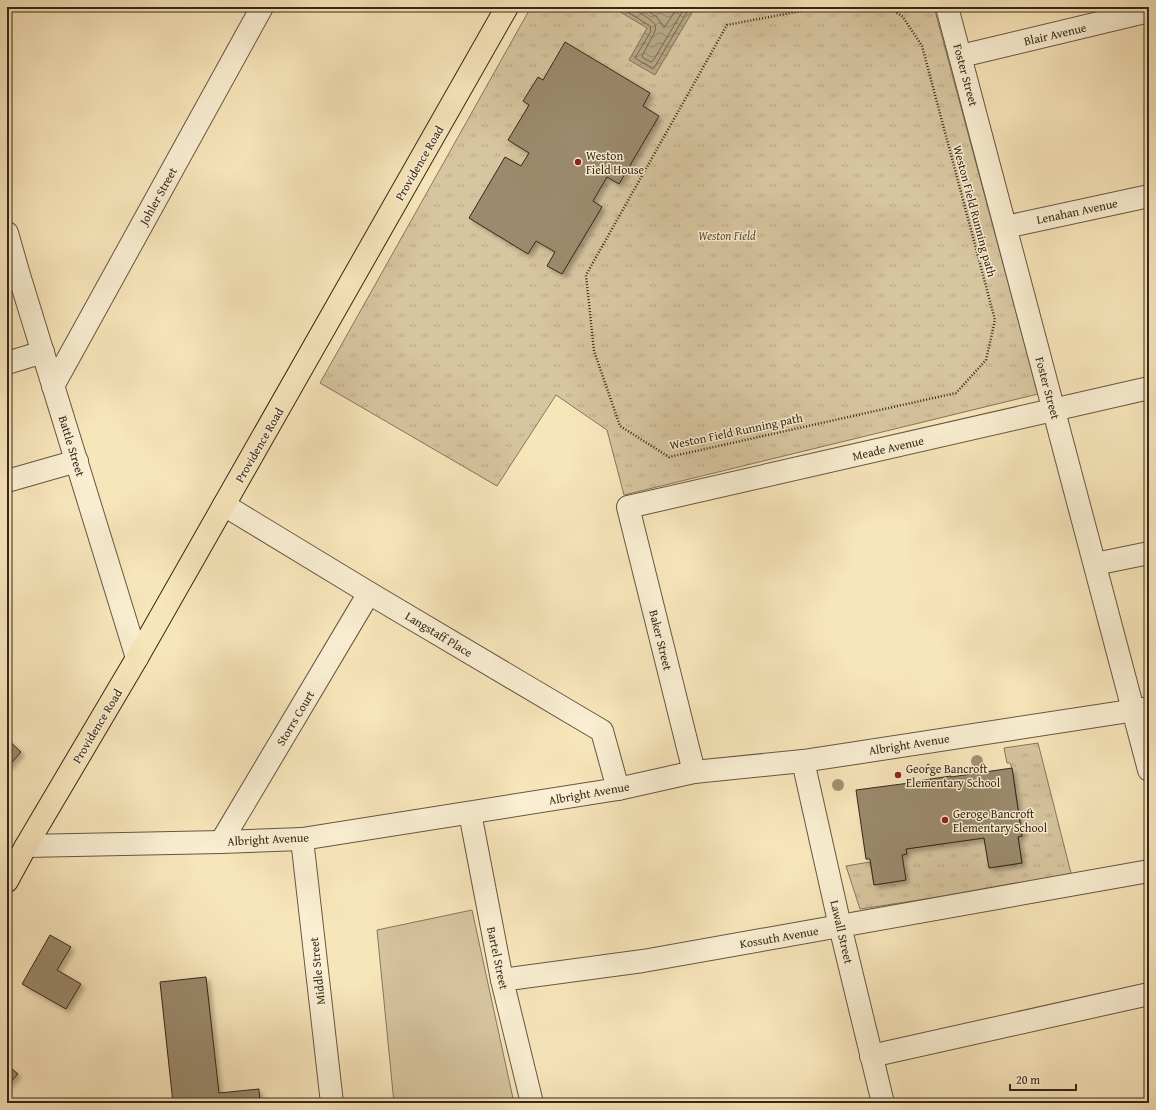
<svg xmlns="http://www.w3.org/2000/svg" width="1156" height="1110" font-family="'Gentium Book Plus',serif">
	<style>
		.green { fill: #d7c59f; stroke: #87765c }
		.park { fill: url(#park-tufts); stroke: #87765c }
		.water { fill: url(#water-waves); stroke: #837259 }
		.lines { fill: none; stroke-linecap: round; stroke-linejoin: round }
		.shore { stroke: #76664e; stroke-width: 1 }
		.building { fill: #9b8a6d; stroke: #372619; filter: url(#shadow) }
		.minor-casing { stroke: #675642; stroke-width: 24 }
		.major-casing { stroke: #372619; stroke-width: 24 }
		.path { stroke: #372619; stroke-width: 2.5; stroke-dasharray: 1 2; stroke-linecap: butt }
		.minor { stroke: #faefd3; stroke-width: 22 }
		.major { stroke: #f8e6bb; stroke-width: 22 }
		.tree { fill: #a49274 }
		.poi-dot { fill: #8f2418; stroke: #faefd3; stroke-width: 1.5 }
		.labels { text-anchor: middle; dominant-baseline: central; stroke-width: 3; stroke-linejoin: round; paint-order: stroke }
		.street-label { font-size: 12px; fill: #372619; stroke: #faefd3 }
		.poi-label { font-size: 12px; fill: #372619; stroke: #faefd3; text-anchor: start }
		.park-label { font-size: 12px; font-style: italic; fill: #5f4e3a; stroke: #faefd3 }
	</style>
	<defs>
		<pattern id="park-tufts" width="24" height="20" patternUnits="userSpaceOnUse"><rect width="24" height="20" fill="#d7c59f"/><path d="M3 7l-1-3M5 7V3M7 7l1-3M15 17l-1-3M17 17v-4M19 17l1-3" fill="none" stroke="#b9a988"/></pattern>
		<pattern id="water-waves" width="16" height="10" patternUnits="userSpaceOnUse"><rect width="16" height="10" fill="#b6a584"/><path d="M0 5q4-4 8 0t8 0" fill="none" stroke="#95866b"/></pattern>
		<filter id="shadow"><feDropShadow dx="3.5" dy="3.5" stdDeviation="2" flood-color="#0004"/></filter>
	</defs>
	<rect width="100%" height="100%" fill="#f8e6bb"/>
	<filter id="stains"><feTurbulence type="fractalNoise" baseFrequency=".005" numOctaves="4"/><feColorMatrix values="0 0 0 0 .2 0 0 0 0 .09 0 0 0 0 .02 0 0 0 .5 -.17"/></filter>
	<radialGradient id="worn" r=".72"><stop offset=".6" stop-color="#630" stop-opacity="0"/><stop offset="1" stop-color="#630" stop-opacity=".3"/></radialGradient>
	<path class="green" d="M472,910L514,1103H394L377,930Z"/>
	<g class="park">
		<path d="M531,7H934L1038,394L624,495L607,430L556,395L497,486L320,383Z"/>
		<path d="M1038,743L1072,877L860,909L846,866L870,862L874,885L905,880L902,855L907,854L906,849L984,838L989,868L1022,863L1018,837L1022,836L1012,768L1010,763H1007L1004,748Z"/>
	</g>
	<path class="water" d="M612,7H691L694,9L655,75L629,60L647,28Z"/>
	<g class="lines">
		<g class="shore">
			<path d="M620,7L650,26L651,31L635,58L653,69L654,68L690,7"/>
			<path d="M630,7C665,28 659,22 642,56L643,58L651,62L653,61L685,7"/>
			<path d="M641,7L657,17L664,28L678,7"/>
		</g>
	</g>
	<g class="building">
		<path d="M565,42L650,93L643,106L659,116L619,184L607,177L593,201L602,207L562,274L547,266L555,252L536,241L528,254L469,218L505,157L521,166L529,153L508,140L529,105L523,101L538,77L543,80Z"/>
		<path d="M7,739L21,752L7,768Z"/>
		<path d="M1012,768L1022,836L1018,837L1022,863L989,868L984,838L906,849L907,854L902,855L906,880L874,885L870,859H866L856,790L917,782V781L951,776V777Z"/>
		<path d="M50,935L71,947L57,970L81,984L66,1009L22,984Z"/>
		<path d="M206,977L219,1093L259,1089L260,1103H173L160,982Z"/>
		<path d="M7,1065L18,1074L7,1086Z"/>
	</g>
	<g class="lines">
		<g class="minor-casing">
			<g id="minor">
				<path d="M947,7L1149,770"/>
				<path d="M961,56L1149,11"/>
				<path d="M1006,227L1149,196"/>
				<path d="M7,233L19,275L137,658"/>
				<path d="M7,363L43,352"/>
				<path d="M53,386L262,7"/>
				<path d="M7,481L77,461"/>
				<path d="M224,505L369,593L602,731L618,789"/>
				<path d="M1095,564L1149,553"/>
				<path d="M803,761L840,926L883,1103"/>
				<path d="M694,772L628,507L1149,388"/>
				<path d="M470,813L502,980L532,1103"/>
				<path d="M302,839L332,1103"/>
				<path d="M221,842L369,593"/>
				<path d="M26,846L221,842L302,839L618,789L694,772L803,761L1149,708"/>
				<path d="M502,980L643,961L1149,871"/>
				<path d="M871,1056L1149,994"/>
			</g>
		</g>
		<g class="major-casing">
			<path id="major" d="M7,881L26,846L137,658L507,7"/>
		</g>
		<g class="path">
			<path d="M822,7L727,25L586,275L594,351L620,426L669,457L956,393L986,360L995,320L922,46L903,17L889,7"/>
			<path d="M928,764L931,776"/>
		</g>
		<use href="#minor" class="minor"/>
		<use href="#major" class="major"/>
	</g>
	<g class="tree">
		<circle cx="977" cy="761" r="6"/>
		<circle cx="838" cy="785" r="6"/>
	</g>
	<g class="poi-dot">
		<circle cx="578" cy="162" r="4"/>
		<circle cx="898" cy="775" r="4"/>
		<circle cx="945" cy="820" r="4"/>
	</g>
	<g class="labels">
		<g class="street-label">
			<text transform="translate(1055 34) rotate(-13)">Blair Avenue</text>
			<text transform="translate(966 75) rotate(75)">Foster Street</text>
			<text transform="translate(419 163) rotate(-60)">Providence Road</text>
			<text transform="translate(158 196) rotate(-61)">Johler Street</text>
			<text transform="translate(975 211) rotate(75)">Weston Field Running path</text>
			<text transform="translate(1077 211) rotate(-12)">Lenahan Avenue</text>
			<text transform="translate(1048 388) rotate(75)">Foster Street</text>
			<text transform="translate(736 431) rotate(-12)">Weston Field Running path</text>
			<text transform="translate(259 445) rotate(-60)">Providence Road</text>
			<text transform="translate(72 446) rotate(73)">Battle Street</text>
			<text transform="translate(888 448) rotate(-13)">Meade Avenue</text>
			<text transform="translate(439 634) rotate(31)">Langstaff Place</text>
			<text transform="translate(661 640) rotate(76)">Baker Street</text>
			<text transform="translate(295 718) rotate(-59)">Storrs Court</text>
			<text transform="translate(97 726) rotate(-59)">Providence Road</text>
			<text transform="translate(909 744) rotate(-9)">Albright Avenue</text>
			<text transform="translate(589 793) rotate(-10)">Albright Avenue</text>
			<text transform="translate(268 839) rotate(-3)">Albright Avenue</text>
			<text transform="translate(842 932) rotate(77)">Lawall Street</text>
			<text transform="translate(779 937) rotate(-10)">Kossuth Avenue</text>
			<text transform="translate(498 958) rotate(78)">Bartel Street</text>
			<text transform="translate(317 971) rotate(-96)">Middle Street</text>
		</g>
		<g class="poi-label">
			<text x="586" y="155">Weston<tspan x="586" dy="14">Field House</tspan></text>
			<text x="906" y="768">George Bancroft<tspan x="906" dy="14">Elementary School</tspan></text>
			<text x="953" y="813">Geroge Bancroft<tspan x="953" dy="14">Elementary School</tspan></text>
		</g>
		<g class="park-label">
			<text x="727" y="235">Weston Field</text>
		</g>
	</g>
	<rect width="1156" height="1110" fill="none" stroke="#f8e6bb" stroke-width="24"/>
	<rect x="8" y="8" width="1140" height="1094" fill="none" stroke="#372619" stroke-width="2"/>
	<rect x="12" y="12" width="1132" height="1086" fill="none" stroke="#372619"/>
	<path d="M1010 1084v6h66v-6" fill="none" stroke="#372619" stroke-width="2"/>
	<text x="1016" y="1084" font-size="12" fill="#372619" stroke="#faefd3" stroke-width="3" paint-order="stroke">20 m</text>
	<rect width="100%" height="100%" filter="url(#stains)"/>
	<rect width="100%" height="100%" fill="url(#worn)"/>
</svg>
